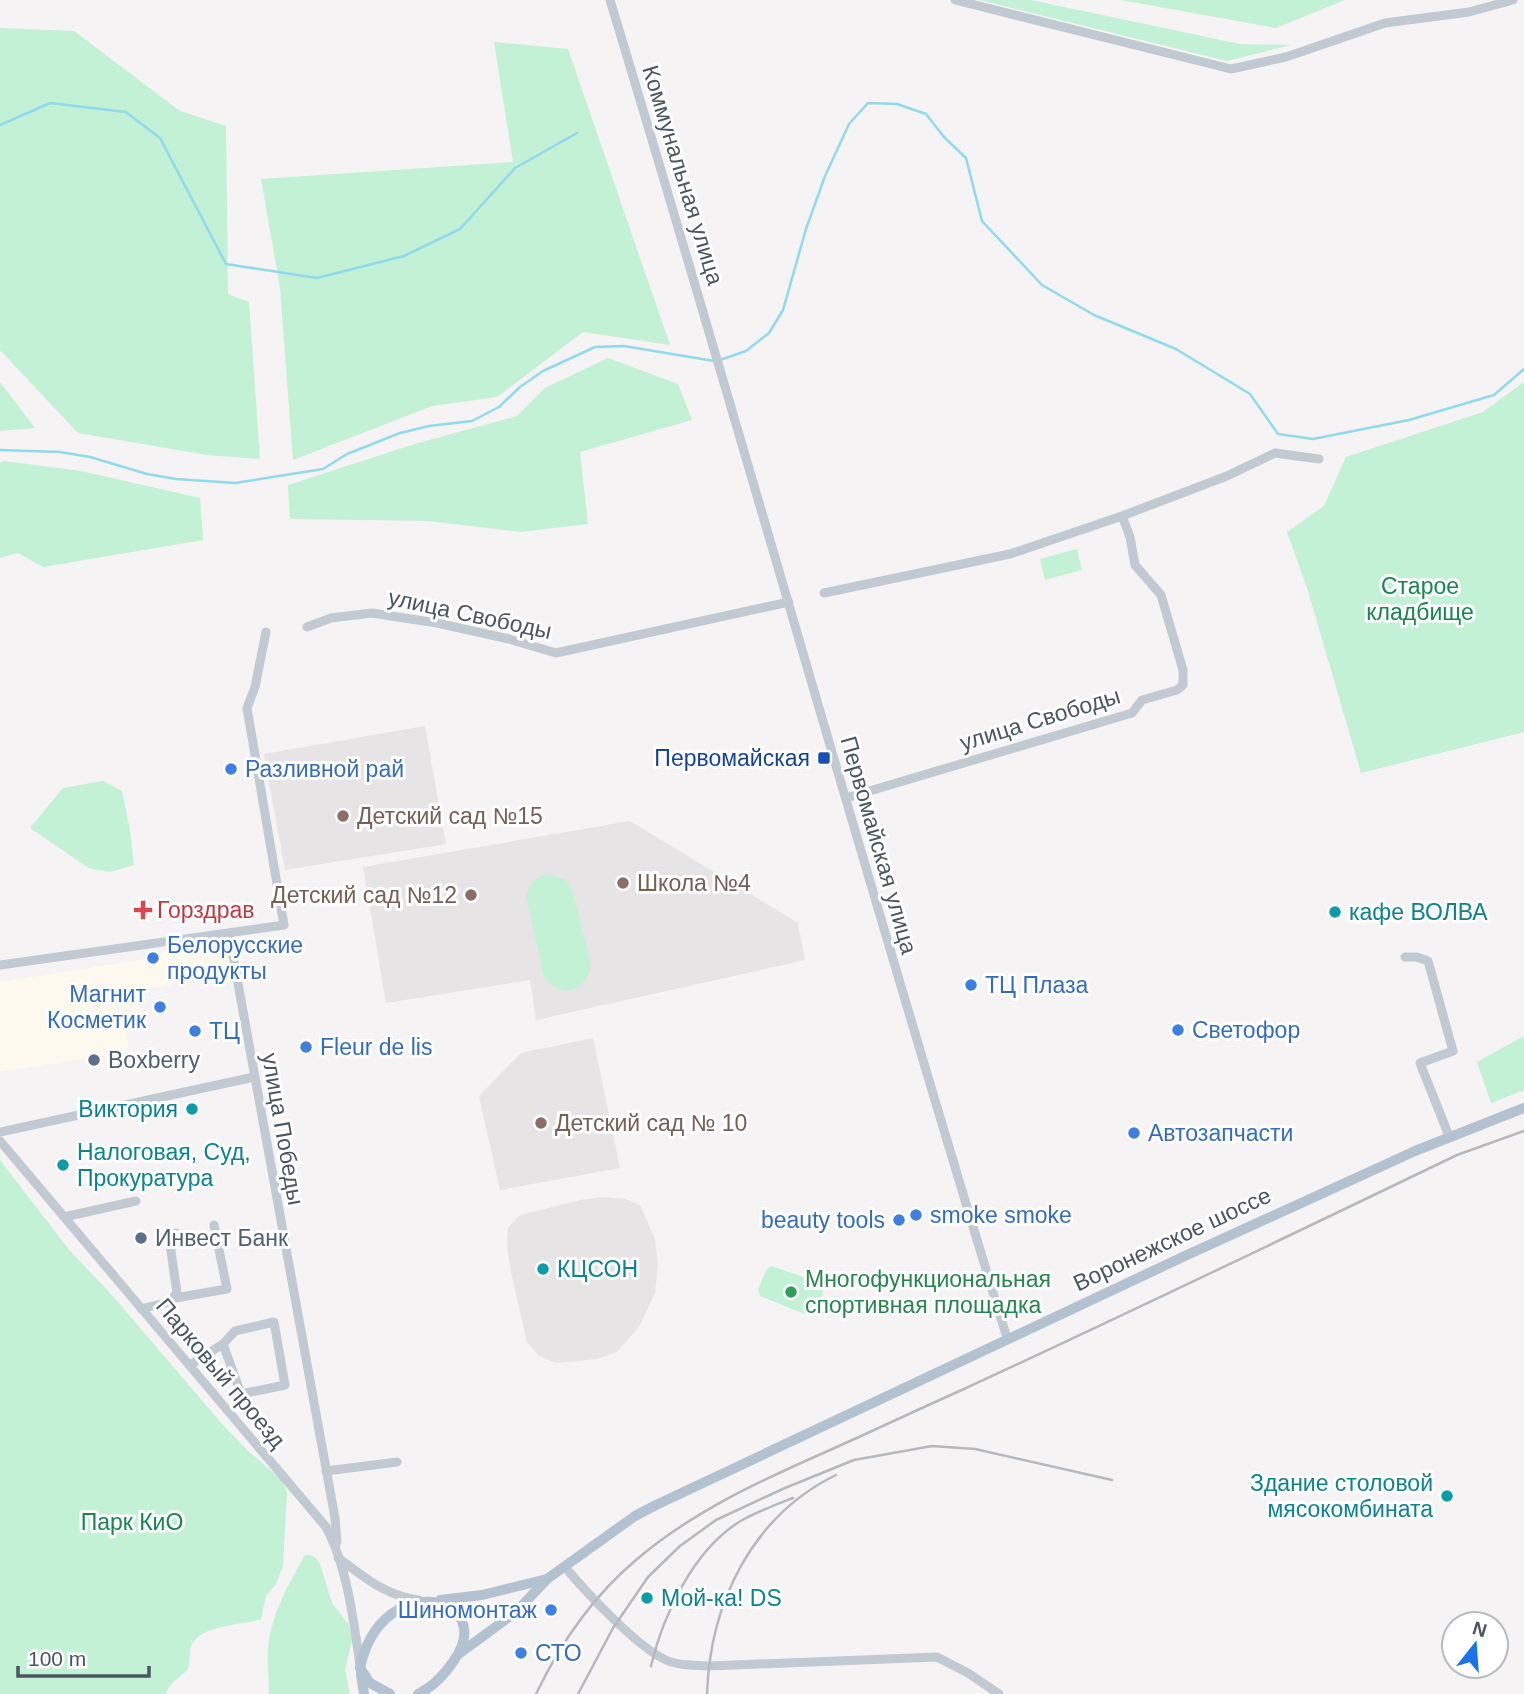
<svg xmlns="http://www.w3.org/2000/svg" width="1524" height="1694" font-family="Arial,sans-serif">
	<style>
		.commercial { fill: #fdf9ef }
		.education { fill: #e6e4e5 }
		.green { fill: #c3f1d5 }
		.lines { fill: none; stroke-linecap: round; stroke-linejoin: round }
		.stream { stroke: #90daee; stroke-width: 2.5 }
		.minor { stroke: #c1cad2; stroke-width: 9 }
		.major { stroke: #b3c2d1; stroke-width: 10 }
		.rail { stroke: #b5b8bd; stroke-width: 2.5 }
		.transit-dot { fill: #1a4fb4; stroke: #fff; stroke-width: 2.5 }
		.shop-dot { fill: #3f7fe0; stroke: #fff; stroke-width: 2.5 }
		.education-dot { fill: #8d6e63; stroke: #fff; stroke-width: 2.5 }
		.health-dot { fill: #e0444e; stroke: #fff; stroke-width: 2.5 }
		.culture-dot { fill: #0f9aa8; stroke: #fff; stroke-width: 2.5 }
		.service-dot { fill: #5c6f8a; stroke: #fff; stroke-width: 2.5 }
		.leisure-dot { fill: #2e9e5b; stroke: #fff; stroke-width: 2.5 }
		.labels { text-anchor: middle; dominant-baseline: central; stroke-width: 6; stroke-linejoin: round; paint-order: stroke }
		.street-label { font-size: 23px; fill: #4a5661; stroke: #fff }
		.park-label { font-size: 23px; fill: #17864f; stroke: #fff }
		.transit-label { font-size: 23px; fill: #164399; stroke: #fff; text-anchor: end }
		.shop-label { font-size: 23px; fill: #366cbe; stroke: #fff; text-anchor: start }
		.education-label { font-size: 23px; fill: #785e54; stroke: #fff; text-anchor: start }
		.health-label { font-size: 23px; fill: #be3a42; stroke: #fff; text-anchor: start }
		.culture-label { font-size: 23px; fill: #0d838f; stroke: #fff; text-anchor: start }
		.service-label { font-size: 23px; fill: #4e5e75; stroke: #fff; text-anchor: start }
		.leisure-label { font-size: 23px; fill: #27864d; stroke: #fff; text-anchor: start }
	</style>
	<rect width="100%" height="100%" fill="#f5f3f3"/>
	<path class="commercial" d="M227,942L233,975L139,990L145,1026L126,1029L129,1052L0,1072V982L144,959L161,953Z"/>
	<g class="education">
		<path d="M425,726L446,844L285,870L264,754Z"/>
		<path d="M630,821L798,923L805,960L536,1020L530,980L386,1003L363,867Z"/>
		<path d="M593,1038L620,1168L500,1190L479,1096L521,1053Z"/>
		<path d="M603,1197L625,1199L640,1205L655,1239L658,1265L655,1293L639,1327L617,1352L597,1359L556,1363L539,1356L527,1342L511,1272L507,1246L508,1228L520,1215L580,1200Z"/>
	</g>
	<g class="green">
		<path d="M980,0H1031L1240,44L1291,45L1227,61Z"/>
		<path d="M1121,0H1345L1276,28Z"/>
		<path d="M0,28L74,31L180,111L226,126L228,294L249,302L260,459L207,455L78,433L0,350Z"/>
		<path d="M494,42L568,49L670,345L583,332L497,397L432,406L293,460L280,288L261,179L513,162Z"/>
		<path d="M608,358L678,384L692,420L580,452L588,524L521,532L429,521L290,519L288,485L418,443L517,416L545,388Z"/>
		<path d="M0,382L35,428L0,431Z"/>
		<path d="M1524,382V732L1361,773L1308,591L1287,532L1324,506L1346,457L1483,412Z"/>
		<path d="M4,461L81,471L200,498L203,540L43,567L18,553L0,558V462Z"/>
		<path d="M1077,549L1082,570L1045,580L1040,559Z"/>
		<path d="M103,781L122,791L130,830L134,865L110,872L89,868L30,828L63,788Z"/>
		<path d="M547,874L566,880L572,888L591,964C586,992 564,999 544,978L526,895C531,883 535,878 547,874Z"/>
		<path d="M1524,1036V1090L1491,1103L1477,1062Z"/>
		<path d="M0,1160L70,1251L111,1294L223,1425L249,1452L282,1480L287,1493L283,1566L276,1584L266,1596L261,1619C243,1625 197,1625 191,1647C189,1654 190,1662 188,1669C180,1678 169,1682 166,1694H0Z"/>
		<path d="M771,1266L821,1283L823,1294L816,1312L807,1315L760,1296L758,1289L767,1269Z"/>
		<path d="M305,1555H310L316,1558L320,1564L332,1603L349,1625L352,1640L345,1670L350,1694H269C269,1679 267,1663 268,1649C271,1615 288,1585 305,1555Z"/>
	</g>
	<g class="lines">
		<g class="stream">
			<path d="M0,125L50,103L126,112L160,138L226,264L317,278L404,256L460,229L515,168L577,133"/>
			<path d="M720,360L746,351L769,333L783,310L806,229L825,176L849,124L868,103L897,104L926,114L944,137L966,158L982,221L1042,285L1094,315L1176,349L1250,394L1278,434L1313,439L1409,420L1494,395L1524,369"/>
			<path d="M0,450L60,452L90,457L147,474L176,479L235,483L323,469L347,454L400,433L429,426L472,421L499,407L520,387L543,371L595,347L624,346L714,361"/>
		</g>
		<g class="minor">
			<path d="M610,0C745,445 870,894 1007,1338"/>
			<path d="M955,0L1231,69L1286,57L1385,23L1469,12L1513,0"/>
			<path d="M824,593L1010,554L1122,516L1227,476L1275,453L1319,459"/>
			<path d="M307,627L331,618L372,613L437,623L509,639L556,653L789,602"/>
			<path d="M846,798L1132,713L1142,700L1177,690L1183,685V670L1161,595L1135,565L1130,537L1122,516"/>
			<path d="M229,934L335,1518L337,1542"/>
			<path d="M1405,957H1417L1428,961L1453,1051L1420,1063L1449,1136"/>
			<path d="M0,965L284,925L247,708L255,687L266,632"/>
			<path d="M0,1132L254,1077"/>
			<path d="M0,1141L326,1527C347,1566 354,1622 360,1666"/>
			<path d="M64,1217L136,1201"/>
			<path d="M175,1298L227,1289L214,1225"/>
			<path d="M141,1309L169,1302L177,1293L170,1244L176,1233"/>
			<path d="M190,1365L223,1344L241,1394L285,1385L274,1322L235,1331L223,1344"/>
			<path d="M326,1471L397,1462"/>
			<path d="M338,1558C365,1577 385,1596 419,1600"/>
			<path d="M565,1567C585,1591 642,1653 671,1662C683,1666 697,1665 709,1666L937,1657L968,1673L999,1694"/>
		</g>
		<g class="major">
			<path d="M440,1600L482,1595L547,1579"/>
			<path d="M460,1653L516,1612L547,1579L635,1516L656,1505L1187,1255L1415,1151L1524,1108"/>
			<path d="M361,1674L364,1694"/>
			<path d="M390,1694L370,1683L360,1668C381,1567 501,1595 453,1662C444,1675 433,1687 418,1694"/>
		</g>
		<g class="rail">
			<path d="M651,1666C663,1615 693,1551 739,1522C756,1512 775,1505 793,1498"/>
			<path d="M536,1694C561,1642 592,1597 636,1560C693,1511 762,1480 830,1450C875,1430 919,1409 964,1389C1129,1313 1293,1234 1457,1155L1524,1131"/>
			<path d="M578,1694L613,1628L648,1577L680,1546L716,1520L785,1488L854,1460L932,1446L975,1449L1112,1480"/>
			<path d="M707,1694C710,1603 752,1516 836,1475"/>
		</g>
	</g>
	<rect class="transit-dot" x="817" y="751" width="14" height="14" rx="3.5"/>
	<g class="shop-dot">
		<circle cx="231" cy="769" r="7"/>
		<circle cx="153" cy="958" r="7"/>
		<circle cx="971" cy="985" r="7"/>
		<circle cx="160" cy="1007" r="7"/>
		<circle cx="1178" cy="1030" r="7"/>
		<circle cx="195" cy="1031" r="7"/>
		<circle cx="306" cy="1047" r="7"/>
		<circle cx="1134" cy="1133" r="7"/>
		<circle cx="916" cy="1215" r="7"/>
		<circle cx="899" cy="1220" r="7"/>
		<circle cx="551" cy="1610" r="7"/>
		<circle cx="521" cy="1653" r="7"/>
	</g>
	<g class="education-dot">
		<circle cx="343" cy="816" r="7"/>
		<circle cx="623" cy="883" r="7"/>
		<circle cx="471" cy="895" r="7"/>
		<circle cx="541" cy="1123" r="7"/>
	</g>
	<path class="health-dot" d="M139.5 899.5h7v7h7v7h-7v7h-7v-7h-7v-7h7z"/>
	<g class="culture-dot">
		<circle cx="1335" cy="912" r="7"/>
		<circle cx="192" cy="1109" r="7"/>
		<circle cx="63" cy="1165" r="7"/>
		<circle cx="543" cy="1269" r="7"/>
		<circle cx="1447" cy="1496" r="7"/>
		<circle cx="647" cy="1598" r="7"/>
	</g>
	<g class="service-dot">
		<circle cx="94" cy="1060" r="7"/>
		<circle cx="141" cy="1238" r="7"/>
	</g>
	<circle class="leisure-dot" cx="791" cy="1292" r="7"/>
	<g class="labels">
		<g class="street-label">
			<text transform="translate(683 175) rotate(73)">Коммунальная улица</text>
			<text transform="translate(470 614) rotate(12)">улица Свободы</text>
			<text transform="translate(1040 719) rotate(-17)">улица Свободы</text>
			<text transform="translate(879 845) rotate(74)">Первомайская улица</text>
			<text transform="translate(283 1129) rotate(80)">улица Победы</text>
			<text transform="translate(1172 1239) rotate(-25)">Воронежское шоссе</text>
			<text transform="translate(221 1373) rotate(50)">Парковый проезд</text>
		</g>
		<g class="park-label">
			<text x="1420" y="586">Старое<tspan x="1420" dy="26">кладбище</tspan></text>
			<text x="132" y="1522">Парк КиО</text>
		</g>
		<g class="transit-label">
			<text x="810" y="758">Первомайская</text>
		</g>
		<g class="shop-label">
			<text x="245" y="769">Разливной рай</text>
			<text x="167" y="945">Белорусские<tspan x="167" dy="26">продукты</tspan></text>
			<text x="985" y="985">ТЦ Плаза</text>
			<text x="146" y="994" text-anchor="end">Магнит<tspan x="146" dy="26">Косметик</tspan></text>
			<text x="1192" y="1030">Светофор</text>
			<text x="209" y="1031">ТЦ</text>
			<text x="320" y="1047">Fleur de lis</text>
			<text x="1148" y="1133">Автозапчасти</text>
			<text x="930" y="1215">smoke smoke</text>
			<text x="885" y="1220" text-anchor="end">beauty tools</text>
			<text x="537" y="1610" text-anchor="end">Шиномонтаж</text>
			<text x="535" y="1653">СТО</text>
		</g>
		<g class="education-label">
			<text x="357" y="816">Детский сад №15</text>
			<text x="637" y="883">Школа №4</text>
			<text x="457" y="895" text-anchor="end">Детский сад №12</text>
			<text x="555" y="1123">Детский сад № 10</text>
		</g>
		<g class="health-label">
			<text x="157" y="910">Горздрав</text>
		</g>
		<g class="culture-label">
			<text x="1349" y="912">кафе ВОЛВА</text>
			<text x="178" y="1109" text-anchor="end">Виктория</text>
			<text x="77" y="1152">Налоговая, Суд,<tspan x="77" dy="26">Прокуратура</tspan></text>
			<text x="557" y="1269">КЦСОН</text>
			<text x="1433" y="1483" text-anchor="end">Здание столовой<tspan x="1433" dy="26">мясокомбината</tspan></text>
			<text x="661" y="1598">Мой-ка! DS</text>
		</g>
		<g class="service-label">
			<text x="108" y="1060">Boxberry</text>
			<text x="155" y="1238">Инвест Банк</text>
		</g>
		<g class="leisure-label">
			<text x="805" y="1279">Многофункциональная<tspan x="805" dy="26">спортивная площадка</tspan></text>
		</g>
	</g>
	<g transform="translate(1475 1645) rotate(17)"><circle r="33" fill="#ffffff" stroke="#b7bbc0" stroke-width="2"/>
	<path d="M0-5L12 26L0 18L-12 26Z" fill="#1a73e8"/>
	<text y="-10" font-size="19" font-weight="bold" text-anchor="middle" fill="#4a5661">N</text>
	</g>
	<path d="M18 1666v10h131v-10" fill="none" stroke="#4a5661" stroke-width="3.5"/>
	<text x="28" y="1666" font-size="21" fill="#4a5661" stroke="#ffffff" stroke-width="5" paint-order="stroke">100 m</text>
</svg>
